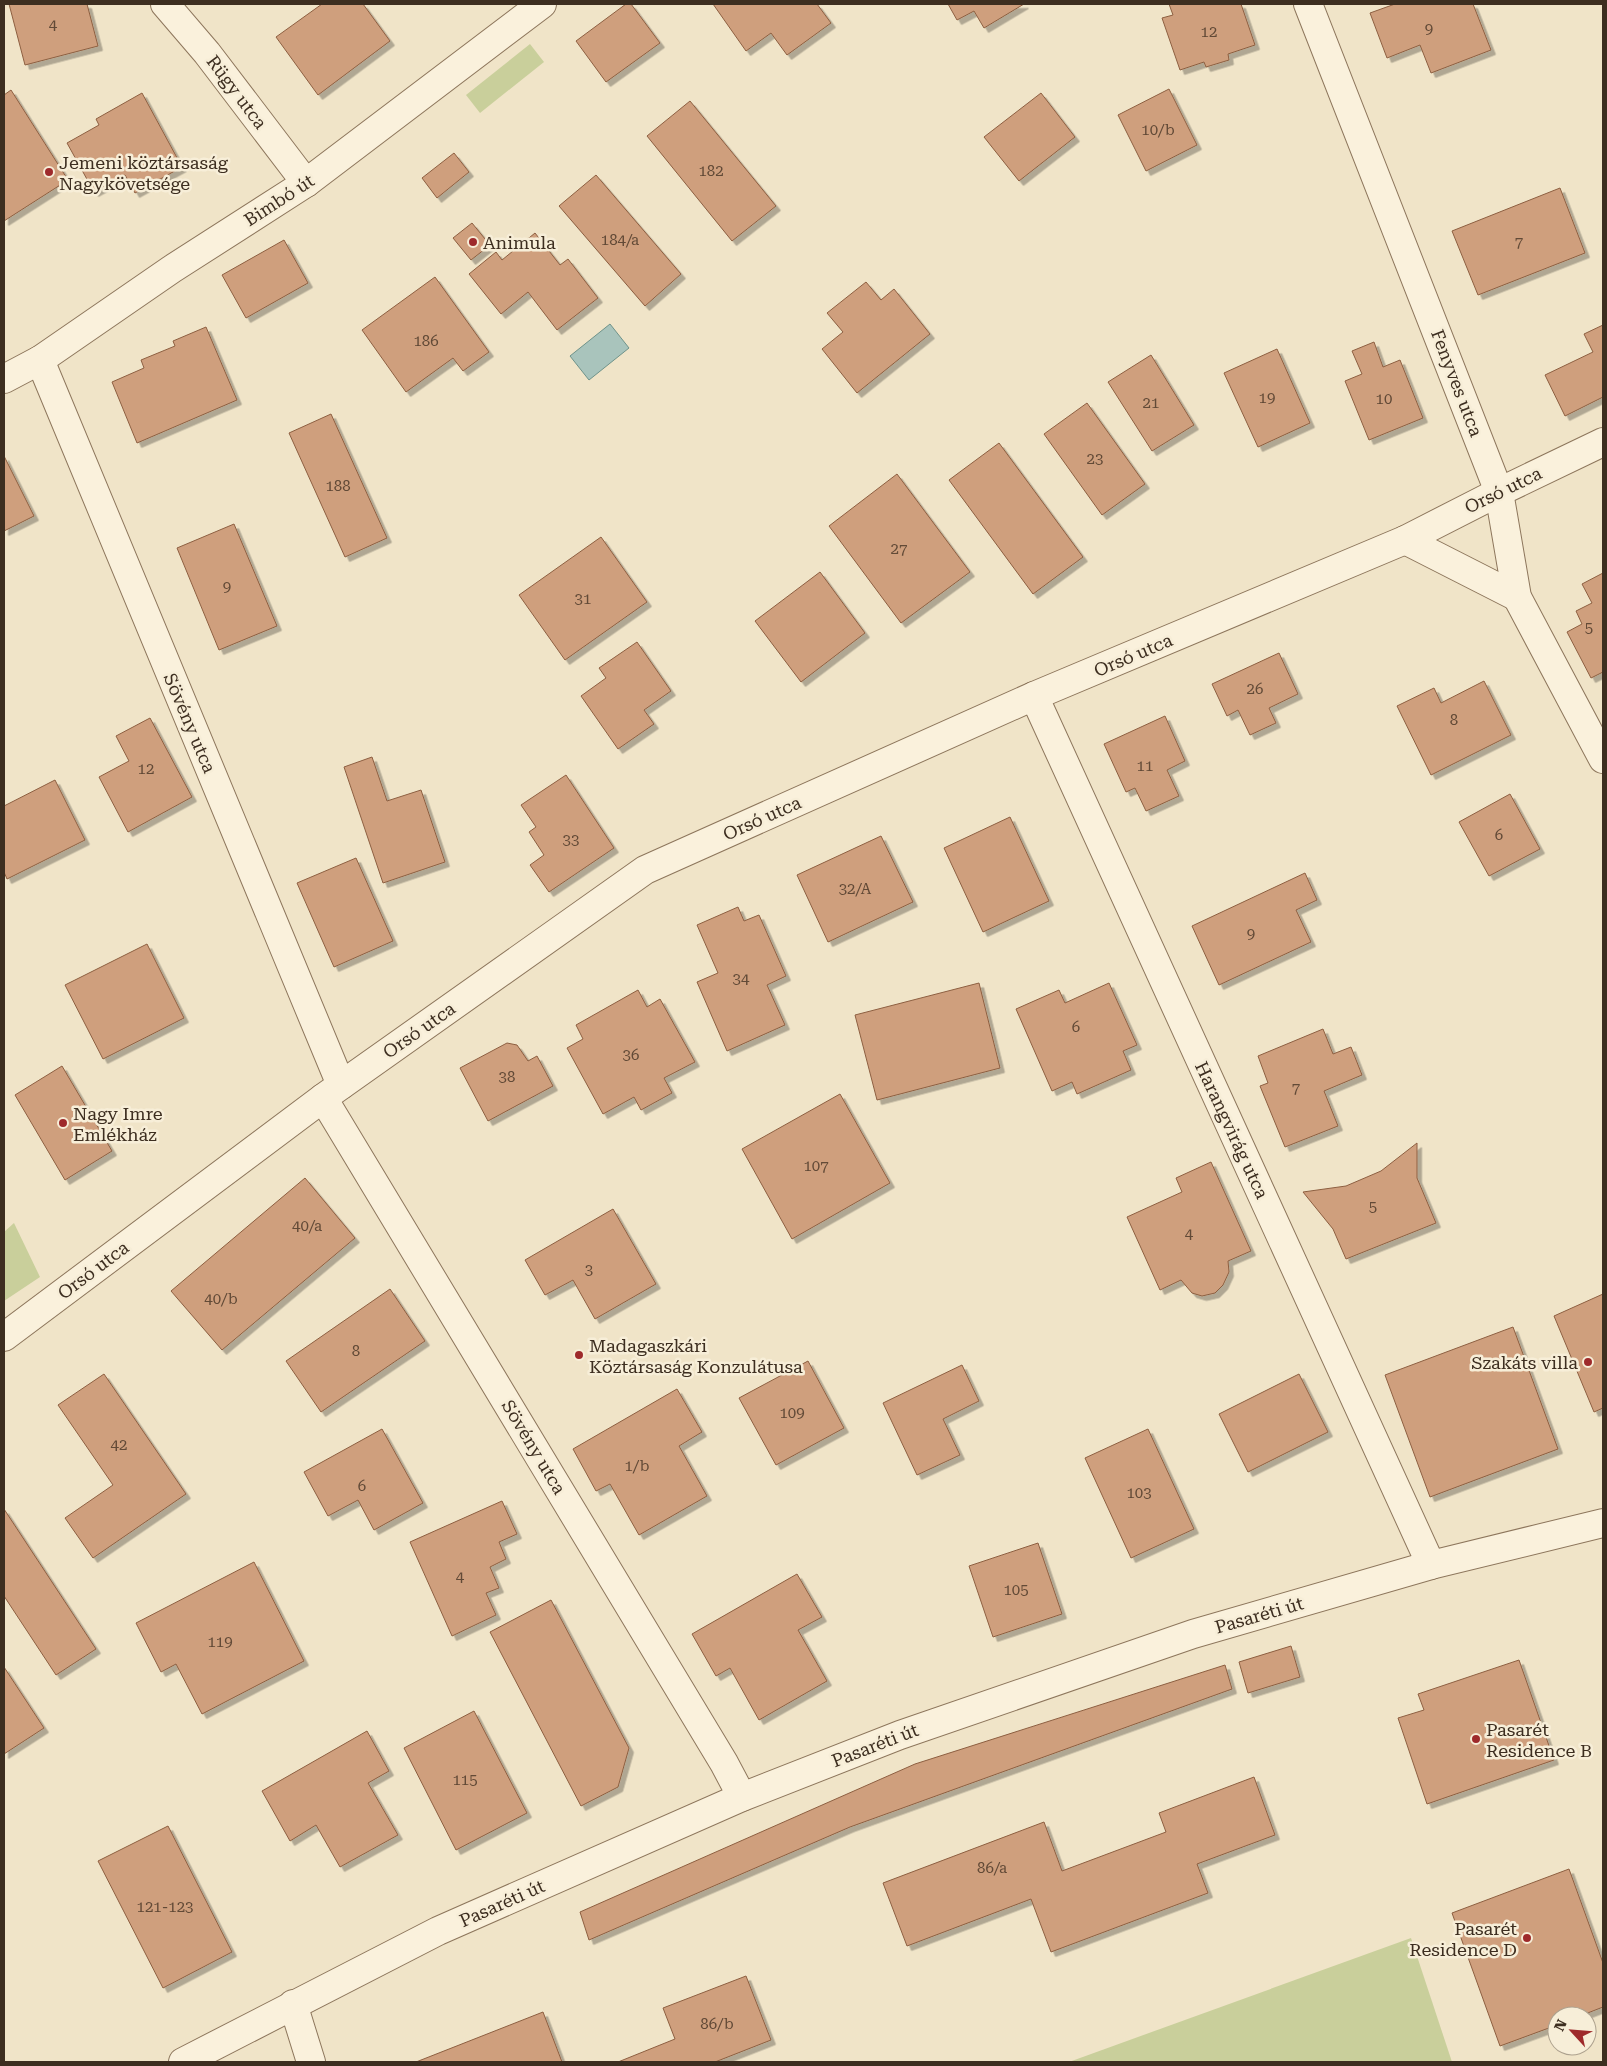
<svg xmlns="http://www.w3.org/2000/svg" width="1607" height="2066" font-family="'Roboto Serif',serif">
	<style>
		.green { fill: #c9cf9b }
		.water { fill: #a9c4bc; stroke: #6f938a }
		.building { fill: #cf9f7d; stroke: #8d5f41; filter: url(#shadow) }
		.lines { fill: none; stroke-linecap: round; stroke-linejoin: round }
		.minor-casing { stroke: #8d765c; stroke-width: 30 }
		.tertiary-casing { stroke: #8d765c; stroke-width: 30 }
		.minor { stroke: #faf1dc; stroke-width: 28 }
		.tertiary { stroke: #faf1dc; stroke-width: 28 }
		.poi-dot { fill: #9e2a2b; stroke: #f7eed8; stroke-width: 2 }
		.labels { text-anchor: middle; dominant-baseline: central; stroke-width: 5; stroke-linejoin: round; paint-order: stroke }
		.number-label { font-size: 15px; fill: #624a37 }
		.street-label { font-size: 18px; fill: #3d2e20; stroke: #f7eed8 }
		.poi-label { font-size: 18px; fill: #3d2e20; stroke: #f7eed8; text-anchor: start }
	</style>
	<defs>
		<filter id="shadow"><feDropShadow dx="4.5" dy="4.5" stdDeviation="0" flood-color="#0004"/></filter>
	</defs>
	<rect width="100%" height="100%" fill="#f0e4c8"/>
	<g class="green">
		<path d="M530,44L544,62L480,113L466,95Z"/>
		<path d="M14,1223L40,1277L4,1301V1232Z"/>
		<path d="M1411,1938L1452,2062H1069Z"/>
	</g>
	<path class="water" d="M610,324L629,348L589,380L570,356Z"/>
	<g class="building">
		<path d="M9,4H87L98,46L25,65Z"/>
		<path d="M322,4H363L390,41L318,95L276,37Z"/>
		<path d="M626,4H631L660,43L606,82L576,41Z"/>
		<path d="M713,4H817L831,23L787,55L771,33L746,51Z"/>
		<path d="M948,4H1024L984,28L974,11L957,20Z"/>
		<path d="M1169,4H1241L1255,45L1228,54L1229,60L1206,67L1204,62L1180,70L1162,18L1173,15Z"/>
		<path d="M1395,4H1473L1491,50L1431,73L1420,45L1387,58L1370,13Z"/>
		<path d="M1169,89L1197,145L1146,171L1118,115Z"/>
		<path d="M11,90L68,180L4,221V95Z"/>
		<path d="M142,93L182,167L135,193L125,175L94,192L67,143L99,125L96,119Z"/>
		<path d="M1041,93L1075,137L1019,181L984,137Z"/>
		<path d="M690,101L776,206L732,241L647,136Z"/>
		<path d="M454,153L469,172L437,198L422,178Z"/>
		<path d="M596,175L681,274L645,306L559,206Z"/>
		<path d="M1560,188L1585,253L1478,295L1452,231Z"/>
		<path d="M472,223L490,245L471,260L453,238Z"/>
		<path d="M535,233L560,265L568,259L598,298L557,330L528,292L501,314L469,274L496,252L502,260Z"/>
		<path d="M284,240L308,283L246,318L222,275Z"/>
		<path d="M435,277L489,352L463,371L453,358L406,392L362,330Z"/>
		<path d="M866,282L881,300L894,289L930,334L857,393L822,349L843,332L827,313Z"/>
		<path d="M1603,325V397L1565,416L1545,375L1593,352L1584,334Z"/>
		<path d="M206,327L237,400L137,443L112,382L144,368L141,360L175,346L173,341Z"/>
		<path d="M1374,342L1383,367L1400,360L1423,418L1369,440L1345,381L1362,374L1352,351Z"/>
		<path d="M1277,349L1310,423L1258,447L1224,373Z"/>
		<path d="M1151,355L1194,425L1152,451L1108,382Z"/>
		<path d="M1087,403L1145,484L1102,515L1044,434Z"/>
		<path d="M331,414L387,538L345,557L289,433Z"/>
		<path d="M999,443L1083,557L1033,594L949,480Z"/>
		<path d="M4,456L34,516L4,531Z"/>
		<path d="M897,474L970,572L901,623L829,526Z"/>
		<path d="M234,524L277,626L219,650L177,548Z"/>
		<path d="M601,537L647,602L565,660L519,595Z"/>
		<path d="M820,572L865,633L801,682L755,621Z"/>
		<path d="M1603,573V672L1591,678L1567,632L1582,624L1576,611L1592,603L1582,584Z"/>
		<path d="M637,642L671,691L644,710L654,724L618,749L581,696L606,678L599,668Z"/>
		<path d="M1279,653L1298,694L1269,708L1276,723L1250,735L1238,710L1227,716L1212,684Z"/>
		<path d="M1484,681L1511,735L1431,775L1397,706L1434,688L1441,703Z"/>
		<path d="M1165,716L1185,761L1167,770L1179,796L1146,811L1135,788L1126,792L1104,744Z"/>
		<path d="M150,718L192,797L128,832L99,777L129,761L116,736Z"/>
		<path d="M372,757L387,801L421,790L445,862L383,883L344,767Z"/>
		<path d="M566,775L614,848L549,892L530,865L544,855L529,832L536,827L521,805Z"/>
		<path d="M55,780L85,840L7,879L4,872V806Z"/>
		<path d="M1510,794L1540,849L1489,876L1459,822Z"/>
		<path d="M1010,817L1049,901L983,932L944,848Z"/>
		<path d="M881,836L913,902L828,942L797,875Z"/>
		<path d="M356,858L393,941L334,967L297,883Z"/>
		<path d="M1305,873L1317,900L1296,910L1311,942L1219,985L1192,926Z"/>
		<path d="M738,907L744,921L759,915L786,976L767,985L785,1025L727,1051L697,982L718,973L697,925Z"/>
		<path d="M147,944L184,1018L103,1059L65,985Z"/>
		<path d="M979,983L1000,1068L877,1100L855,1015Z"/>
		<path d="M1109,983L1137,1045L1123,1051L1131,1070L1077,1094L1072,1082L1052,1091L1016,1009L1059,990L1065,1003Z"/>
		<path d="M638,990L647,1007L660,999L695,1062L664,1078L672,1093L641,1110L634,1097L603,1114L567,1048L583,1039L576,1025Z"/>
		<path d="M1323,1029L1333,1054L1351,1047L1362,1075L1324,1091L1338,1126L1285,1147L1260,1086L1268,1083L1258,1056Z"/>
		<path d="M507,1043L517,1045L528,1061L537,1056L553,1086L488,1121L460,1068Z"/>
		<path d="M62,1066L112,1151L65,1180L15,1095Z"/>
		<path d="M840,1094L890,1183L792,1239L742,1149Z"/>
		<path d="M1417,1143V1178L1436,1223L1346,1259L1333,1229L1303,1192L1346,1186L1381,1171Z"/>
		<path d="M1211,1162L1251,1251L1228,1261L1229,1272L1223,1285L1215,1293L1202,1296L1192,1293L1181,1280L1160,1290L1127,1217L1182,1192L1176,1178Z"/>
		<path d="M305,1178L355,1238L222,1350L171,1291Z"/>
		<path d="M613,1209L656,1284L595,1319L573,1280L545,1295L525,1260Z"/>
		<path d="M390,1289L425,1341L321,1412L286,1361Z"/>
		<path d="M1603,1294V1408L1594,1412L1554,1316Z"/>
		<path d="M1513,1327L1558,1449L1430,1497L1385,1375Z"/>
		<path d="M808,1361L844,1428L776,1465L739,1398Z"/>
		<path d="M962,1365L979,1401L943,1419L960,1455L917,1475L883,1403Z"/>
		<path d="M104,1374L186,1494L93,1558L65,1518L113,1485L58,1405Z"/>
		<path d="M1299,1374L1328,1432L1248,1472L1219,1414Z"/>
		<path d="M677,1389L702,1432L679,1446L707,1496L639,1535L610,1484L596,1491L573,1449Z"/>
		<path d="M382,1429L423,1503L374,1530L358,1500L328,1516L304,1472Z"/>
		<path d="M1148,1429L1194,1529L1131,1558L1085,1458Z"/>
		<path d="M502,1501L517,1534L499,1542L506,1559L490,1567L499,1588L486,1593L496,1615L452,1636L410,1542Z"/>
		<path d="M4,1509L96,1649L56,1675L4,1596Z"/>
		<path d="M1038,1543L1062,1614L993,1637L969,1566Z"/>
		<path d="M254,1562L304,1661L202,1714L176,1664L161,1672L136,1623Z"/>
		<path d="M797,1574L822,1617L798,1630L827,1681L759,1720L730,1668L716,1676L692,1634Z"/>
		<path d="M551,1600L629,1748L618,1787L581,1806L490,1632Z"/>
		<path d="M1291,1646L1300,1677L1248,1693L1239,1662Z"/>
		<path d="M1519,1660L1554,1760L1427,1804L1398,1718L1424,1710L1418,1694Z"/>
		<path d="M1225,1665L1232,1689L850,1827L589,1940L580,1912L915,1764Z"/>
		<path d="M4,1667L44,1728L4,1754Z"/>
		<path d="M474,1711L527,1813L456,1850L404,1748Z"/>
		<path d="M367,1731L389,1771L368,1783L398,1835L340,1867L316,1825L290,1841L262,1791Z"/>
		<path d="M1254,1777L1275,1835L1197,1864L1208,1893L1051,1952L1031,1899L907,1946L883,1883L1044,1822L1062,1871L1166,1832L1159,1813Z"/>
		<path d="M168,1826L232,1952L163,1988L98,1861Z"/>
		<path d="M1569,1869L1603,1963V2007L1580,2016H1557V2025L1500,2046L1452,1913Z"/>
		<path d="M746,1976L771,2040L715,2062H618L675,2039L663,2008Z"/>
		<path d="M543,2012L562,2062H416Z"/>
	</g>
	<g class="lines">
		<g class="minor-casing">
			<g id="minor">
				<path d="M165,4L207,53L306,183"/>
				<path d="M1308,4L1499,492L1517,597L1603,759"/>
				<path d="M40,360L341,1085"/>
				<path d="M4,379L40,360L172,269L306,183L542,4"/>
				<path d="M1405,540L1517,597"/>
				<path d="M1034,696L1431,1565"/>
				<path d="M323,1098L724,1763L742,1797"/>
				<path d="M4,1337L323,1098L645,870L1034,696L1405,540L1499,492L1603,442"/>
				<path d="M293,2004L311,2062"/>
			</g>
		</g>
		<g class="tertiary-casing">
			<path id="tertiary" d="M183,2062L438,1931L742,1797L900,1735L1193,1634L1431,1565L1603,1523"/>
		</g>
		<use href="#minor" class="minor"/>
		<use href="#tertiary" class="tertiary"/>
	</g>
	<g class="poi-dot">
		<circle cx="49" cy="172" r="5"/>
		<circle cx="473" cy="242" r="5"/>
		<circle cx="63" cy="1123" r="5"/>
		<circle cx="579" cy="1355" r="5"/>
		<circle cx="1588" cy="1362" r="5"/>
		<circle cx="1476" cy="1739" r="5"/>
		<circle cx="1527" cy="1938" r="5"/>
	</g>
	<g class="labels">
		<g class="number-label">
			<text x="53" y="25">4</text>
			<text x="1429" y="29">9</text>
			<text x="1209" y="32">12</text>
			<text x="1158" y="130">10/b</text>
			<text x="711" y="171">182</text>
			<text x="620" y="240">184/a</text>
			<text x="1519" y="242">7</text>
			<text x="426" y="341">186</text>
			<text x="1267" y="398">19</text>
			<text x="1384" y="399">10</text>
			<text x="1151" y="403">21</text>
			<text x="1095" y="459">23</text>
			<text x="338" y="486">188</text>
			<text x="899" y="549">27</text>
			<text x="227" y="587">9</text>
			<text x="583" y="599">31</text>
			<text x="1589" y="628">5</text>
			<text x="1255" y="689">26</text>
			<text x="1454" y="720">8</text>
			<text x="1145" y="766">11</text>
			<text x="146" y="769">12</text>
			<text x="1499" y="835">6</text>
			<text x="571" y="840">33</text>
			<text x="855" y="889">32/A</text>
			<text x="1251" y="934">9</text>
			<text x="741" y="979">34</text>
			<text x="1076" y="1027">6</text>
			<text x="631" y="1055">36</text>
			<text x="507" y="1077">38</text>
			<text x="1296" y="1088">7</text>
			<text x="816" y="1166">107</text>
			<text x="1373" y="1207">5</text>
			<text x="307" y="1226">40/a</text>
			<text x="1189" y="1234">4</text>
			<text x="589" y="1270">3</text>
			<text x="221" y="1299">40/b</text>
			<text x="356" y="1351">8</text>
			<text x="792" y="1413">109</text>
			<text x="119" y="1445">42</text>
			<text x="637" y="1466">1/b</text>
			<text x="362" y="1486">6</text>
			<text x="1139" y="1493">103</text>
			<text x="460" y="1577">4</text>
			<text x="1016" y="1590">105</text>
			<text x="220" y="1642">119</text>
			<text x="465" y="1780">115</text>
			<text x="992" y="1868">86/a</text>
			<text x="165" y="1907">121-123</text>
			<text x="717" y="2024">86/b</text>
		</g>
		<g class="street-label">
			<text transform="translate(237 92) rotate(53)">Rügy utca</text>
			<text transform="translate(279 200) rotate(-33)">Bimbó út</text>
			<text transform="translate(1457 383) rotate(69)">Fenyves utca</text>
			<text transform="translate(1503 490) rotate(-26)">Orsó utca</text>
			<text transform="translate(1133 655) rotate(-23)">Orsó utca</text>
			<text transform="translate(190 723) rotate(67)">Sövény utca</text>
			<text transform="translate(762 818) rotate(-24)">Orsó utca</text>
			<text transform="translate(419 1030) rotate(-35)">Orsó utca</text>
			<text transform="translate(1232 1130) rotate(65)">Harangvirág utca</text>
			<text transform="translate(93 1270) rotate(-37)">Orsó utca</text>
			<text transform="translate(534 1447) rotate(59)">Sövény utca</text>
			<text transform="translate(1259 1615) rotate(-16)">Pasaréti út</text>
			<text transform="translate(875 1745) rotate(-21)">Pasaréti út</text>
			<text transform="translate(502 1903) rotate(-24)">Pasaréti út</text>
		</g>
		<g class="poi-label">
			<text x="59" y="162">Jemeni köztársaság<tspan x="59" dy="21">Nagykövetsége</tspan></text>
			<text x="483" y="242">Animula</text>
			<text x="73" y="1113">Nagy Imre<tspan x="73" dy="21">Emlékház</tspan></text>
			<text x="589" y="1345">Madagaszkári<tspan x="589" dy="21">Köztársaság Konzulátusa</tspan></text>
			<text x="1578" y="1362" text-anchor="end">Szakáts villa</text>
			<text x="1486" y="1729">Pasarét<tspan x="1486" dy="21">Residence B</tspan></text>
			<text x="1517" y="1928" text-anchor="end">Pasarét<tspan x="1517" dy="21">Residence D</tspan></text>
		</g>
	</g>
	<rect width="1607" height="2066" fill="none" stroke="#3d2e20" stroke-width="10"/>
	<g transform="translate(1572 2031) rotate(296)"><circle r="24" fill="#f7eed8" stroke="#ada18e"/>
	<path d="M0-4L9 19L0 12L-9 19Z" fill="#9e2a2b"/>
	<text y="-8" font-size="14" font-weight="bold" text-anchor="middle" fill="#3d2e20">N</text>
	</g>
</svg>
